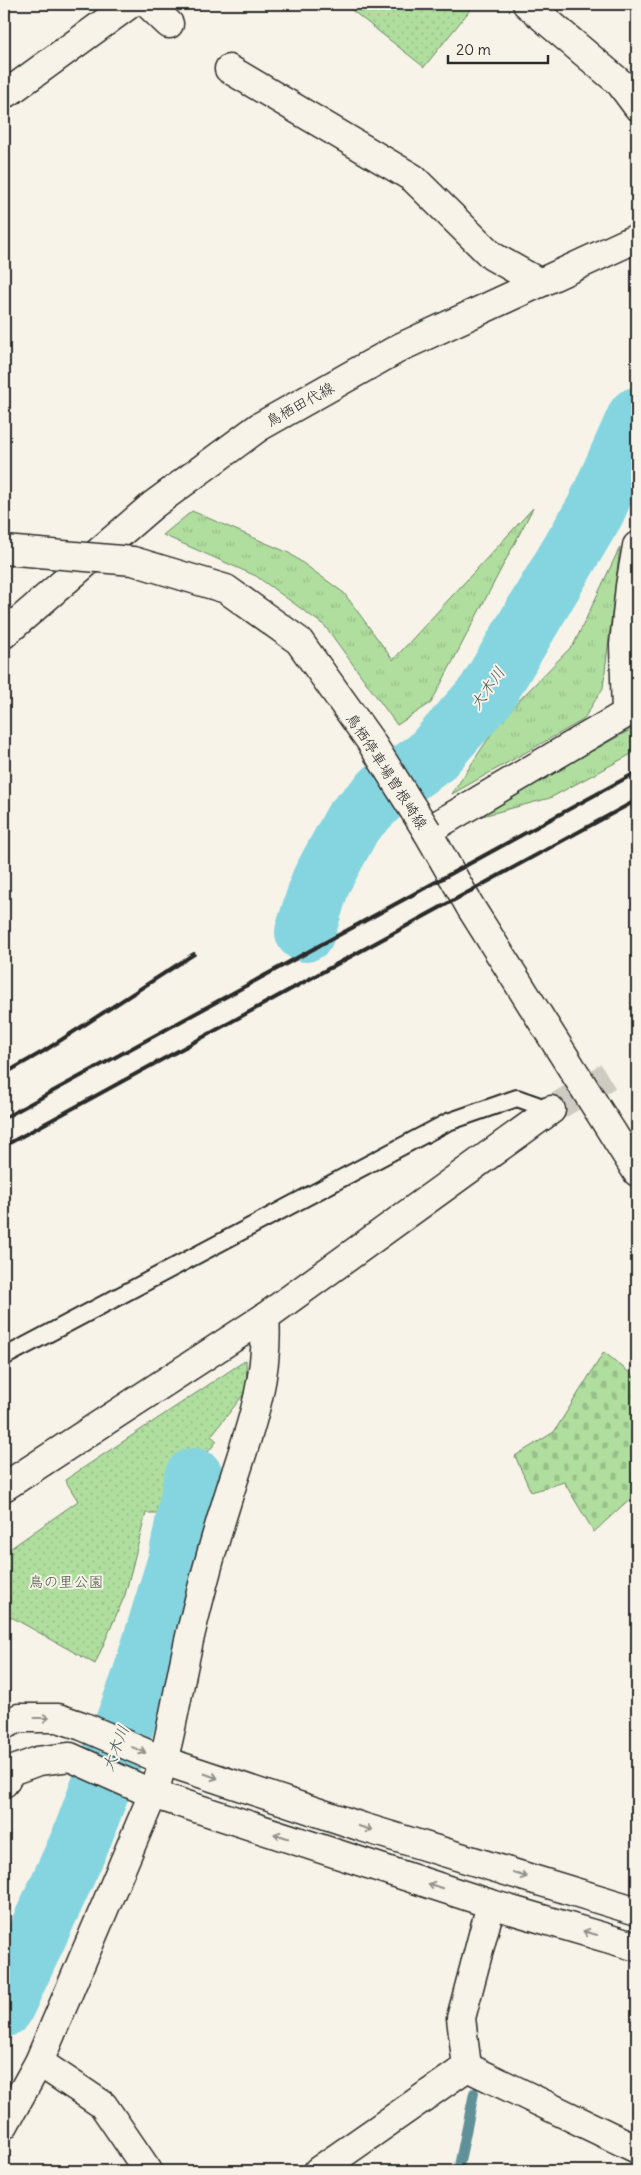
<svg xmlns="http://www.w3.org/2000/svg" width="641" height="2175" font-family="Delius,'Klee One',sans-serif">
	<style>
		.grass { fill: url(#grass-tufts); stroke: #6d8464 }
		.cemetery { fill: url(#cemetery-stones); stroke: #6d8464 }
		.park { fill: url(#park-dots); stroke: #6d8464 }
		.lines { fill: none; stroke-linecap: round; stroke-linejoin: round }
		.stream { stroke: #619198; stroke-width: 10 }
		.river { stroke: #85d5e0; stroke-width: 60 }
		.street-tunnel { stroke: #cecbc2; stroke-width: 28; stroke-dasharray: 28 14; stroke-linecap: butt }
		.lane-casing { stroke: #2b2b2b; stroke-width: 20 }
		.street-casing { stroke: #2b2b2b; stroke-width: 31 }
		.secondary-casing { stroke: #2b2b2b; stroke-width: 31 }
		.lane { stroke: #f7f3e8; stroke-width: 16 }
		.street { stroke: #f7f3e8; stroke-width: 28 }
		.secondary { stroke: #f7f3e8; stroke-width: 28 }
		.rail { stroke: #2b2b2b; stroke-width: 4 }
		.secondary-bridge-casing { stroke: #2b2b2b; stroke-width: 31; stroke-linecap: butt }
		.secondary-bridge { stroke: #f7f3e8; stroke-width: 28 }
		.oneway { stroke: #918f8a }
		.labels { text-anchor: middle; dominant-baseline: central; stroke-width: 4; stroke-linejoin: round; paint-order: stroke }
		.street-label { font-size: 15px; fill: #2b2b2b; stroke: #f7f3e8 }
		.park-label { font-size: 15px; fill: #4c5848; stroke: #f7f3e8 }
		.water-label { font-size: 16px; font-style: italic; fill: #425658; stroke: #f7f3e8 }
	</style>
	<defs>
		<pattern id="grass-tufts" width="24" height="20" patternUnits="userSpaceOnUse" patternTransform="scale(1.25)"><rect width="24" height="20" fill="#afde9e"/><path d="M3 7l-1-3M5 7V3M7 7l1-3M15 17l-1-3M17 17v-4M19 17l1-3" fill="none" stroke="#97bf88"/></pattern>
		<pattern id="cemetery-stones" width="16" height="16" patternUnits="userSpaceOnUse" patternTransform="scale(1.25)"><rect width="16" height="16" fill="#afde9e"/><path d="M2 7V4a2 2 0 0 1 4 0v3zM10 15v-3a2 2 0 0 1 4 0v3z" fill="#97bf88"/></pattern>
		<pattern id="park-dots" width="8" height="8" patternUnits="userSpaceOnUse" patternTransform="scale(1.25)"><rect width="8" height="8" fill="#afde9e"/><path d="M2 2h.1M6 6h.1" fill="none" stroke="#97bf88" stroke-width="1.8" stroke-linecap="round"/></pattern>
	</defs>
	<rect width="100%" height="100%" fill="#f7f3e8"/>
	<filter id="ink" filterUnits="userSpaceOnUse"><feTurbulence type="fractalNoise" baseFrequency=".02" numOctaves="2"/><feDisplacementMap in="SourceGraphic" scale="10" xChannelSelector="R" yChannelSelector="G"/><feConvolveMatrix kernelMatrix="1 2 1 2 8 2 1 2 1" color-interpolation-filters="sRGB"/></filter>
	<g filter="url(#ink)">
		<g class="grass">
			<path d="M533,508L431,703L397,725L325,626L256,576L163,535L192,511L289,553L344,593L393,660Z"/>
			<path d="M620,547L603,688L583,720L452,794L501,719L574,644Z"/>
			<path d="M637,726V751L550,798L471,819Z"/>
		</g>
		<path class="cemetery" d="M604,1352L637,1379V1492L594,1532L564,1482L531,1492L515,1456L554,1432Z"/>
		<g class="park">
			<path d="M344,4H475L424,67Z"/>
			<path d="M246,1360L247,1390L211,1436L217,1441L194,1469L190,1466L156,1508L161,1513H146L125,1595L95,1664L4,1613V1553L78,1501L65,1480Z"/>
		</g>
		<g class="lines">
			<path class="stream" d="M458,2171L474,2093"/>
			<g class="river">
				<path d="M305,932L321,881L353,822L387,788L430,758L486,695L595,511L637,417"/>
				<path d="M4,2007L80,1842L140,1683L178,1559L194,1478"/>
			</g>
			<path class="street-tunnel" d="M551,1110L608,1076"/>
			<g class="lane-casing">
				<path id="lane" d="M4,1357L448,1122L517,1098L551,1110"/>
			</g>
			<g class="street-casing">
				<g id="street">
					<path d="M148,4L169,24"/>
					<path d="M527,4L620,83L637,106"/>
					<path d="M229,69L413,178L492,256L540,283"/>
					<path d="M4,91L9,92L130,4"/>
					<path d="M626,713L624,645L630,586L637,546"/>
					<path d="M427,831L637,707"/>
					<path d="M4,1487L265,1317L551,1110"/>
					<path d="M39,2062L103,2105L148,2171"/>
					<path d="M467,2067L637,2149"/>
					<path d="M4,2125L39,2062L153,1794C172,1740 178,1684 192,1628C202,1587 213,1545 226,1504C245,1442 270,1383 265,1317"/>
					<path d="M318,2171L467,2067L461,2018L491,1904"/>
				</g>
			</g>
			<g class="secondary-casing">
				<g id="secondary">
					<path d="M4,634L153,505L259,427L401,347L637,238"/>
					<path d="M427,831L471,908"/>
					<path d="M617,1140L637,1172"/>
					<path d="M4,1725L19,1718H58L82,1726L164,1761L362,1827L637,1911"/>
					<path d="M4,1783L11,1771L38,1761L70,1757L153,1794L491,1904L637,1947"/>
				</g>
			</g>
			<use href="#lane" class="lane"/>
			<use href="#street" class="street"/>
			<use href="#secondary" class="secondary"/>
			<g class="rail">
				<path d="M4,1074L44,1051L194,954"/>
				<path d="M4,1118L637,772"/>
				<path d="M4,1146L637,800"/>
			</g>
			<g class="secondary-bridge-casing">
				<g id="secondary-bridge">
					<path d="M4,550L133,561L226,589L299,641L369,739L427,831"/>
					<path d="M471,908L617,1140"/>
				</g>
			</g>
			<use href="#secondary-bridge" class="secondary-bridge"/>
		</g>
		<defs><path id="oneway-shaft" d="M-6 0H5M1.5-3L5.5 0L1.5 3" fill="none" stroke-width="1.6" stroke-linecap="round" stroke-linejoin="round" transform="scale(1.25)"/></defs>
		<g class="oneway">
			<use href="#oneway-shaft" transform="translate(42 1718)"/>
			<use href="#oneway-shaft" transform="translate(139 1750) rotate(23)"/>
			<use href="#oneway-shaft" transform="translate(211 1776) rotate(19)"/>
			<use href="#oneway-shaft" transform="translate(365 1828) rotate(18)"/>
			<use href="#oneway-shaft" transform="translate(281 1836) rotate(-162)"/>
			<use href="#oneway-shaft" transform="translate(520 1875) rotate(17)"/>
			<use href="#oneway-shaft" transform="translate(435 1886) rotate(-162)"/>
			<use href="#oneway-shaft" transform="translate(590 1933) rotate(-164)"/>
		</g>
	</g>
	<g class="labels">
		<g class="street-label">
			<text transform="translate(300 404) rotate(-29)">鳥栖田代線</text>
			<text transform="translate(387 771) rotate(57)">鳥栖停車場曽根崎線</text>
		</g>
		<g class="park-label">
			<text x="66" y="1581">鳥の里公園</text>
		</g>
		<g class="water-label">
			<text transform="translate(487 688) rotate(-55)">大木川</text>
			<text transform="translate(115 1748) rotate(-69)">大木川</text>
		</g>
	</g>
	<rect width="641" height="2175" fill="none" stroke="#f7f3e8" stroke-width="20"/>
	<rect x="10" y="10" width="621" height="2155" fill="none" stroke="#2b2b2b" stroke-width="2" filter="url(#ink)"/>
	<path d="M448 55v8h100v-8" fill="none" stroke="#2b2b2b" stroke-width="2.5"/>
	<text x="456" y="55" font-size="15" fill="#2b2b2b" stroke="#f7f3e8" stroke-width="4" paint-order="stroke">20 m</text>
</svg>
